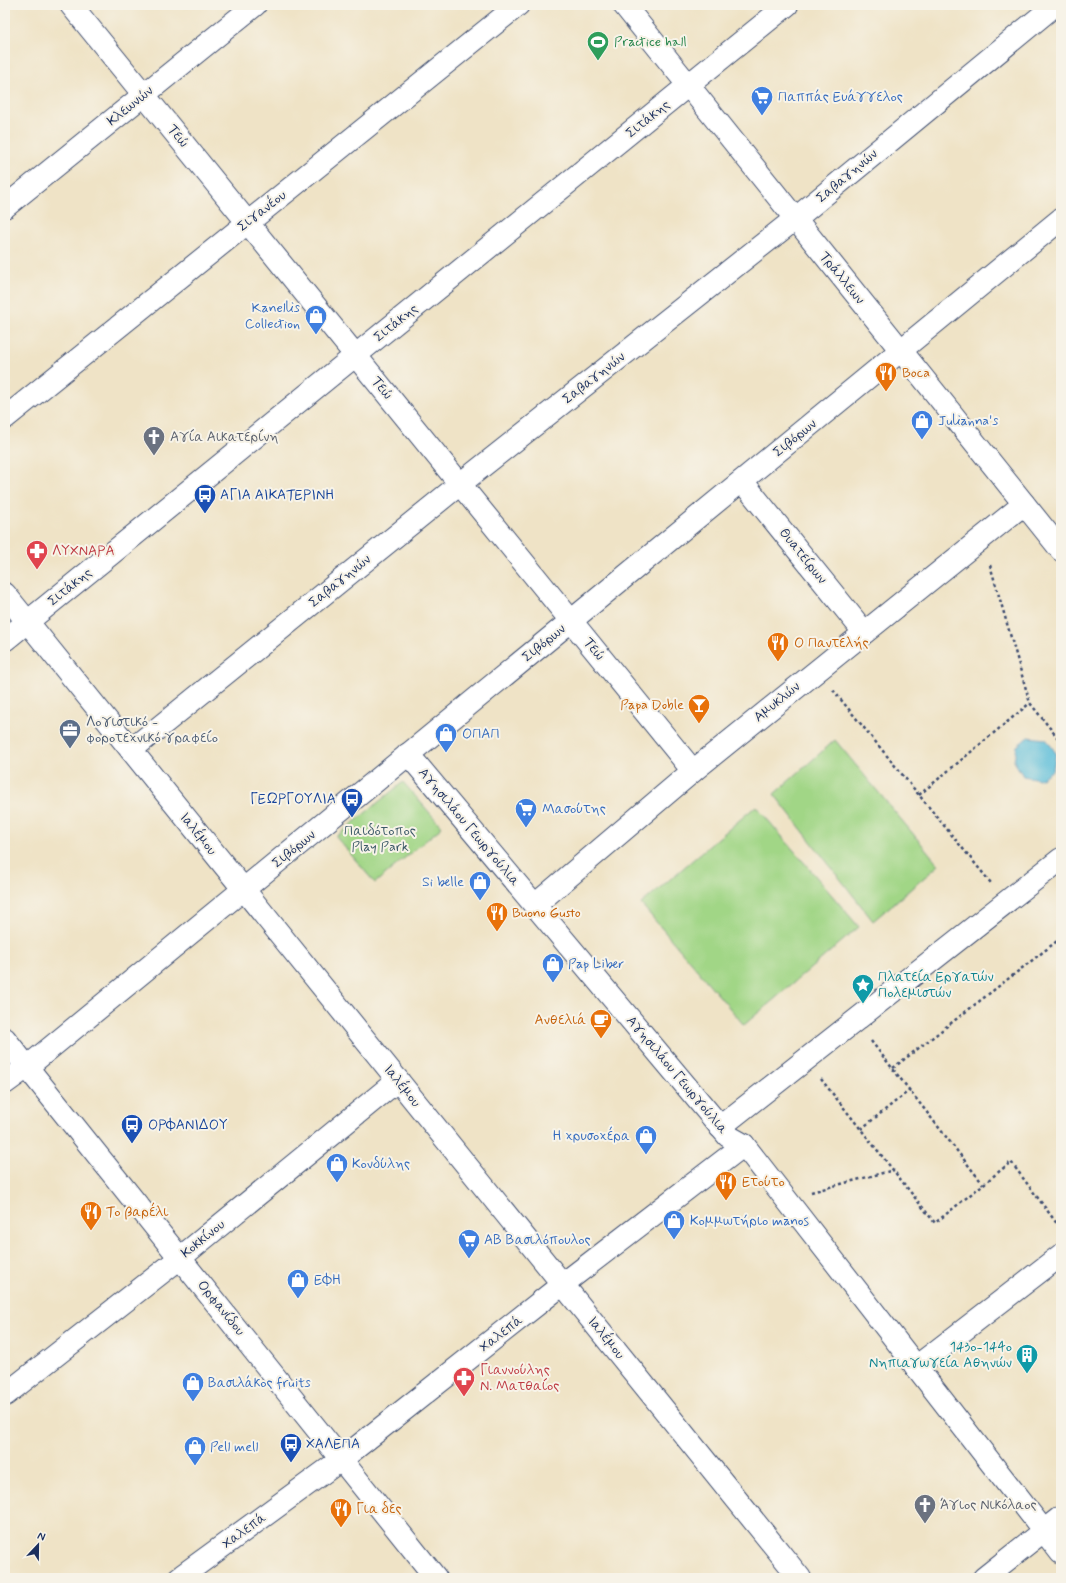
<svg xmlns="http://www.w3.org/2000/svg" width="1066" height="1583" font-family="Mynerve,sans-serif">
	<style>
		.green { fill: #a1d686; stroke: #5e8272 }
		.water { fill: #5abdd9; stroke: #3a769c }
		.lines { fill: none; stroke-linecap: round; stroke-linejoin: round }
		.pedestrian-casing { stroke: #3b4a6e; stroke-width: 24 }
		.minor-casing { stroke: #3b4a6e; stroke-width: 24 }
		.tertiary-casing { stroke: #3b4a6e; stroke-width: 24 }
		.path { stroke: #3b4a6e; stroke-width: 2.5; stroke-dasharray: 3 3; stroke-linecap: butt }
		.pedestrian { stroke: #fff; stroke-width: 22 }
		.minor { stroke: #fff; stroke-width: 22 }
		.tertiary { stroke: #fff; stroke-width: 22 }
		.labels { text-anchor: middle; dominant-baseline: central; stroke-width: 4; stroke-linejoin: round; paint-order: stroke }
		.leisure-label { font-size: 14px; fill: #27864d; stroke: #f7f3e8; text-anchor: start }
		.shop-label { font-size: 14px; fill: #366cbe; stroke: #f7f3e8; text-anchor: start }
		.street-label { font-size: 14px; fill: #1b2f5e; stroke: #f7f3e8 }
		.food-label { font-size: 14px; fill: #c56008; stroke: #f7f3e8; text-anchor: start }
		.worship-label { font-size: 14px; fill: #5b616d; stroke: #f7f3e8; text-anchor: start }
		.transit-label { font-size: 14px; fill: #164399; stroke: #f7f3e8; text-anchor: start }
		.health-label { font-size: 14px; fill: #be3a42; stroke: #f7f3e8; text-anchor: start }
		.service-label { font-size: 14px; fill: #4e5e75; stroke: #f7f3e8; text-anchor: start }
		.park-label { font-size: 14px; fill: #3c5968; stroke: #f7f3e8 }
		.culture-label { font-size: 14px; fill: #0d838f; stroke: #f7f3e8; text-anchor: start }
	</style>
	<rect width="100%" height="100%" fill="#f7f3e8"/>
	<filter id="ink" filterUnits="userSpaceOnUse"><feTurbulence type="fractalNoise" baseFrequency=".025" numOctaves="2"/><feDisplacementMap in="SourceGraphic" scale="8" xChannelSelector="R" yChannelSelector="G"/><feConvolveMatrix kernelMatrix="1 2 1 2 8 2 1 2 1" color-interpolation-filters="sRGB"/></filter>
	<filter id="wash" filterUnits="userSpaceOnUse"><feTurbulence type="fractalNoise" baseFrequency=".012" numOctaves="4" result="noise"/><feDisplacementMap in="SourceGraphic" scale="16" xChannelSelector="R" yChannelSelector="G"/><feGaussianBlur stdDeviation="0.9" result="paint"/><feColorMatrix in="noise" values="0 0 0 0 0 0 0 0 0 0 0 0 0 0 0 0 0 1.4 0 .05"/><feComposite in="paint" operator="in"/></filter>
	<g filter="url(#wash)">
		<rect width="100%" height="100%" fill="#efe3c6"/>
		<g class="green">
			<path d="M835,740L939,865L873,921L774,794Z"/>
			<path d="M403,782L442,827L375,883L336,837Z"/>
			<path d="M756,806L859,927L744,1025L641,904Z"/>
		</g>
		<path class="water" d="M1028,737L1046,739L1056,753L1053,770L1040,779L1023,776L1014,761L1017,746Z"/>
	</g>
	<g filter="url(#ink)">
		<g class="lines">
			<g class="pedestrian-casing">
				<g id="pedestrian">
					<path d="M720,1127L1061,859"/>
					<path d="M916,1367L1061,1255"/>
				</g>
			</g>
			<g class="minor-casing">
				<g id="minor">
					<path d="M71,5L693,771"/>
					<path d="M624,5L1061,550"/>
					<path d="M5,207L255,5"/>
					<path d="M5,418L518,5"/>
					<path d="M742,481L864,632"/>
					<path d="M5,594L800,1578"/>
					<path d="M5,640L787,5"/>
					<path d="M131,750L460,484L795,219L1055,5"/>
					<path d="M408,754L728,1136L744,1145L1061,1553"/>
					<path d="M535,905L693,771L1024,504"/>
					<path d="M5,1039L27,1067L5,1083"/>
					<path d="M5,1395L180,1258L398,1080"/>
					<path d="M342,1459L563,1284L744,1145"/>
				</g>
			</g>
			<g class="tertiary-casing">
				<g id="tertiary">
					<path d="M179,1578L342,1459"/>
					<path d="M436,1578L27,1067L1061,219"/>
					<path d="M984,1578L1061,1517"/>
				</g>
			</g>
			<g class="path">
				<path d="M990,565L1030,703L1061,742"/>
				<path d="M833,690L991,883"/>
				<path d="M919,795L1030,703"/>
				<path d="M871,1041L983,1184"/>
				<path d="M893,1068L1061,938"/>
				<path d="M821,1079L935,1223L1011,1162L1061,1229"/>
				<path d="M861,1129L910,1090"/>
				<path d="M811,1192L894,1170"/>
			</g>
			<use href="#pedestrian" class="pedestrian"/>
			<use href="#minor" class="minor"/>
			<use href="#tertiary" class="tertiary"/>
		</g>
	</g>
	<defs>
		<g id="stadium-pin" transform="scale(1.15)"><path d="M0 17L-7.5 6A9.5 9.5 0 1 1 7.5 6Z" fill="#2e9e5b" stroke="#f7f3e8"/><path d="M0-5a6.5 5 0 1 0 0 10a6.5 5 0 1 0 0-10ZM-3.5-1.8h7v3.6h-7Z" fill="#fff"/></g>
		<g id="supermarket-pin" transform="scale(1.15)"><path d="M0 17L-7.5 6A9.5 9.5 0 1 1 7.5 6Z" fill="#3f7fe0" stroke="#f7f3e8"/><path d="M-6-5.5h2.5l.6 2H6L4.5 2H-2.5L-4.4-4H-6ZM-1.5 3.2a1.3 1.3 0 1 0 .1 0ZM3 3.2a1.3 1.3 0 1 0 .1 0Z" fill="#fff"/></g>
		<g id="shop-pin" transform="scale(1.15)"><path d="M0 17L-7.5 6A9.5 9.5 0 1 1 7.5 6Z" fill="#3f7fe0" stroke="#f7f3e8"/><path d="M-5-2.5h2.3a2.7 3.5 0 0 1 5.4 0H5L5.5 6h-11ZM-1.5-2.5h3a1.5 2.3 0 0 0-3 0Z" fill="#fff"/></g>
		<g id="restaurant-pin" transform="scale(1.15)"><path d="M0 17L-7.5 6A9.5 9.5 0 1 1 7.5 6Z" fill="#e8710a" stroke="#f7f3e8"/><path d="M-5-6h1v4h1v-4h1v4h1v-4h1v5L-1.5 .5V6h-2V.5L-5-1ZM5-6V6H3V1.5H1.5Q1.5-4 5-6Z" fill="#fff"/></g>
		<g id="church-pin" transform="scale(1.15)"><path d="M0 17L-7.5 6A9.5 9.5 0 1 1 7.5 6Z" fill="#6b7280" stroke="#f7f3e8"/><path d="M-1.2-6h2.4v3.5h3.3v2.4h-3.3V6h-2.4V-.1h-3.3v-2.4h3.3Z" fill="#fff"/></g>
		<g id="bus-pin" transform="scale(1.15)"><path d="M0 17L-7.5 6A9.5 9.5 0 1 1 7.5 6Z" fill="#1a4fb4" stroke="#f7f3e8"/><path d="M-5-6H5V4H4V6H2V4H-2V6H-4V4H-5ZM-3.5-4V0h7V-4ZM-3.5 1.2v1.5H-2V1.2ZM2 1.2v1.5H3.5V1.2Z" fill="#fff"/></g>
		<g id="pharmacy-pin" transform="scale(1.15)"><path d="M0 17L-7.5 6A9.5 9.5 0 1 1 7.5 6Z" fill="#e0444e" stroke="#f7f3e8"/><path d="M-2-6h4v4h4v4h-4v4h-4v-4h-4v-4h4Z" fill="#fff"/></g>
		<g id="bar-pin" transform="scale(1.15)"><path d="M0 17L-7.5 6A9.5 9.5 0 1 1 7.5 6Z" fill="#e8710a" stroke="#f7f3e8"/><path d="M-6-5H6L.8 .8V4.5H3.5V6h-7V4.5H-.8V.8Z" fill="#fff"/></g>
		<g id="office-pin" transform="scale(1.15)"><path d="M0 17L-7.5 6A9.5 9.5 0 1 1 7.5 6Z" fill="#5c6f8a" stroke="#f7f3e8"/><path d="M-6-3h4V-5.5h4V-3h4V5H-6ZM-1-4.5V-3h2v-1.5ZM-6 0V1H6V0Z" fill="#fff"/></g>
		<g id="sight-pin" transform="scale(1.15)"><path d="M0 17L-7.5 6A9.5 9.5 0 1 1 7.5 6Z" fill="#0f9aa8" stroke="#f7f3e8"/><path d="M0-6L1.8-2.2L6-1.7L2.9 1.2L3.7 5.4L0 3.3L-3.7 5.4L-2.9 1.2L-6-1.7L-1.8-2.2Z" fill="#fff"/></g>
		<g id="cafe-pin" transform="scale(1.15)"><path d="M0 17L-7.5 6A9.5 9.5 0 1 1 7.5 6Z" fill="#e8710a" stroke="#f7f3e8"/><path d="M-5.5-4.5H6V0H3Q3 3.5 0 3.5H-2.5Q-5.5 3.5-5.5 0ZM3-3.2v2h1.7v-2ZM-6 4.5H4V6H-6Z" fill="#fff"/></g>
		<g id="building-pin" transform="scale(1.15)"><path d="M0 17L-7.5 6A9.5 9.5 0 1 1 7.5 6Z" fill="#0f9aa8" stroke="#f7f3e8"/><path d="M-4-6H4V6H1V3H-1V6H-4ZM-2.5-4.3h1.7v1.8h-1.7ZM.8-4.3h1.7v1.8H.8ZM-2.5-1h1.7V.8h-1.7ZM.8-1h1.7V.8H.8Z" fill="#fff"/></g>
	</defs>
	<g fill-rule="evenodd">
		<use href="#stadium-pin" x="598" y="42"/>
		<use href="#supermarket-pin" x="762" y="97"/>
		<use href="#shop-pin" x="316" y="316"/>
		<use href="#restaurant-pin" x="886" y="373"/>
		<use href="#shop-pin" x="922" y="421"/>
		<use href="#church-pin" x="154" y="437"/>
		<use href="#bus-pin" x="205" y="495"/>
		<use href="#pharmacy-pin" x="37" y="551"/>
		<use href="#restaurant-pin" x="778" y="643"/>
		<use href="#bar-pin" x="699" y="705"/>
		<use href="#office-pin" x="70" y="730"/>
		<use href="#shop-pin" x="446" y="734"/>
		<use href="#bus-pin" x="352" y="799"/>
		<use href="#supermarket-pin" x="526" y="809"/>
		<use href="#shop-pin" x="480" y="882"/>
		<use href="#restaurant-pin" x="497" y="913"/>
		<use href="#shop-pin" x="553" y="964"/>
		<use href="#sight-pin" x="863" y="985"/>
		<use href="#cafe-pin" x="601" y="1020"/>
		<use href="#bus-pin" x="132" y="1125"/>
		<use href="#shop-pin" x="646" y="1136"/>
		<use href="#shop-pin" x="337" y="1164"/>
		<use href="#restaurant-pin" x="726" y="1182"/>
		<use href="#restaurant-pin" x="91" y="1212"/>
		<use href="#shop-pin" x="674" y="1221"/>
		<use href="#supermarket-pin" x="469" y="1240"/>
		<use href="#shop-pin" x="298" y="1280"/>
		<use href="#building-pin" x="1027" y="1355"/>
		<use href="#pharmacy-pin" x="464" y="1378"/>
		<use href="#shop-pin" x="193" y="1383"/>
		<use href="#bus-pin" x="291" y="1444"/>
		<use href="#shop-pin" x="195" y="1447"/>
		<use href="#church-pin" x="925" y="1505"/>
		<use href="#restaurant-pin" x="341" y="1509"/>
	</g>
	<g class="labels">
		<g class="leisure-label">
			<text x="614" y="42">Practice hall</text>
		</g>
		<g class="shop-label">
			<text x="778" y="97">Παππάς Ευάγγελος</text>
			<text x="300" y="308" text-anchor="end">Kanellis<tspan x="300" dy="16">Collection</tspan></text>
			<text x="938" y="421">Julianna's</text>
			<text x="462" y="734">ΟΠΑΠ</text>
			<text x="542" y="809">Μασούτης</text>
			<text x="464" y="882" text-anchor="end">Si belle</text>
			<text x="568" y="964">Pap Liber</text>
			<text x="630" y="1136" text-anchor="end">Η χρυσοχέρα</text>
			<text x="352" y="1164">Κονδύλης</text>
			<text x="690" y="1221">Κομμωτήριο manos</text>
			<text x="484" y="1240">ΑΒ Βασιλόπουλος</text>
			<text x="314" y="1280">ΕΦΗ</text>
			<text x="208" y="1383">Βασιλάκος fruits</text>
			<text x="210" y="1447">Pell mell</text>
		</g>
		<g class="street-label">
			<text transform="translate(130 106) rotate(-39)">Κλεωνών</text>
			<text transform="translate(648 119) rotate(-39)">Σιτάκης</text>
			<text transform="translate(178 136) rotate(51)">Τεώ</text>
			<text transform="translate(847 176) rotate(-40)">Σαβαγηνών</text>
			<text transform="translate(262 211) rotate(-38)">Σιγανέου</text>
			<text transform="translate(842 278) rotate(51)">Τράλλεων</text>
			<text transform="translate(396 323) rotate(-39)">Σιτάκης</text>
			<text transform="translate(594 378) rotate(-38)">Σαβαγηνών</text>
			<text transform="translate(382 388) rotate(51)">Τεώ</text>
			<text transform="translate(795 438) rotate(-39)">Σιβόρων</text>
			<text transform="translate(803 556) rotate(51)">Θυατείρων</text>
			<text transform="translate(340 581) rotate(-39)">Σαβαγηνών</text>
			<text transform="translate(70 587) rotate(-39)">Σιτάκης</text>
			<text transform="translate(544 643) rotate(-39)">Σιβόρων</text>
			<text transform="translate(594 649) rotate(51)">Τεώ</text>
			<text transform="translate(777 702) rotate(-39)">Αμυκλών</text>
			<text transform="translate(469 827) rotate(50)">Αγησιλάου Γεωργούλια</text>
			<text transform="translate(198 834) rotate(51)">Ιαλέμου</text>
			<text transform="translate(294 849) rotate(-39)">Σιβόρων</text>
			<text transform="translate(677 1075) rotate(50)">Αγησιλάου Γεωργούλια</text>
			<text transform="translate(402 1086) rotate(51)">Ιαλέμου</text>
			<text transform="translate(203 1239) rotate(-39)">Κοκκίνου</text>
			<text transform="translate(221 1308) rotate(51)">Ορφανίδου</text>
			<text transform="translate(501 1334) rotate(-38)">Χαλεπά</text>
			<text transform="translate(606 1338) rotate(51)">Ιαλέμου</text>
			<text transform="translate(244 1531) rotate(-36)">Χαλεπά</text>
		</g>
		<g class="food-label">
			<text x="902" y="373">Boca</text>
			<text x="794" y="643">Ο Παντελής</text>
			<text x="684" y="705" text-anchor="end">Papa Doble</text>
			<text x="512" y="913">Buono Gusto</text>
			<text x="586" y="1020" text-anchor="end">Ανθελιά</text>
			<text x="742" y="1182">Ετούτο</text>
			<text x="106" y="1212">Το βαρέλι</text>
			<text x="356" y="1509">Για δες</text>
		</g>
		<g class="worship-label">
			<text x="170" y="437">Αγία Αικατερίνη</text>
			<text x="940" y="1505">Άγιος Νικόλαος</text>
		</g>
		<g class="transit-label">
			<text x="220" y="495">ΑΓΙΑ ΑΙΚΑΤΕΡΙΝΗ</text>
			<text x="336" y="799" text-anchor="end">ΓΕΩΡΓΟΥΛΙΑ</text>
			<text x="148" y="1125">ΟΡΦΑΝΙΔΟΥ</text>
			<text x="306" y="1444">ΧΑΛΕΠΑ</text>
		</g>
		<g class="health-label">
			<text x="52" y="551">ΛΥΧΝΑΡΑ</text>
			<text x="480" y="1370">Γιαννούλης<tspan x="480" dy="16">Ν. Ματθαίος</tspan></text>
		</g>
		<g class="service-label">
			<text x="86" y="722">Λογιστικό -<tspan x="86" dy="16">φοροτεχνικό γραφείο</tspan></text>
		</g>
		<g class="park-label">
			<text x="380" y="831">Παιδότοπος<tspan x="380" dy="16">Play Park</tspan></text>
		</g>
		<g class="culture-label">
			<text x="878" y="977">Πλατεία Εργατών<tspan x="878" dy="16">Πολεμιστών</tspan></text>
			<text x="1012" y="1347" text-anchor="end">143ο-144ο<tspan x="1012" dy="16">Νηπιαγωγεία Αθηνών</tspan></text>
		</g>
	</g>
	<rect width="1066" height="1583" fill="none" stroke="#f7f3e8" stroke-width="20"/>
	<g transform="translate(38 1545) rotate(22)" stroke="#f7f3e8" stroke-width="3" paint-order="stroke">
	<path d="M0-3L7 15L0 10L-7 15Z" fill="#1b2f5e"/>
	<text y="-6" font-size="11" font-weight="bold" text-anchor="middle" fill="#1b2f5e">N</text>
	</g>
</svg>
